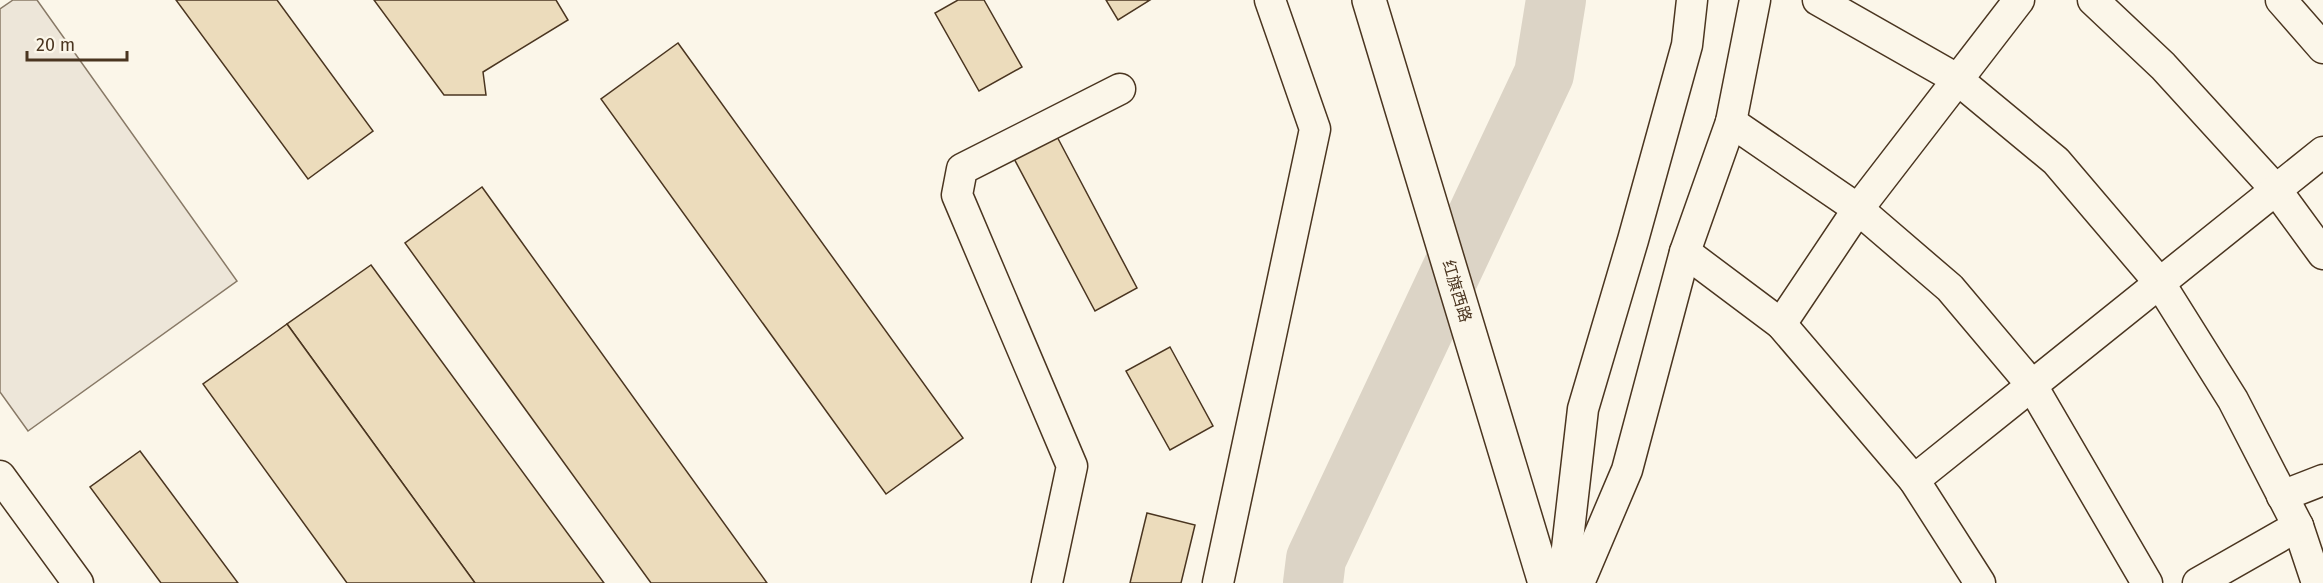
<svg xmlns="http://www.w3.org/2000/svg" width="2323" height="583" font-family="'Fira Sans','Noto Sans SC',sans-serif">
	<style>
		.green { fill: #ede6d9; stroke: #887966; stroke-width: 1.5 }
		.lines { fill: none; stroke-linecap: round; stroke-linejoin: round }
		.river { stroke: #dcd4c6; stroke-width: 60 }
		.building { fill: #ecdcbc; stroke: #4a3520; stroke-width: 1.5 }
		.minor-casing { stroke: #4a3520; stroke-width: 33 }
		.primary-casing { stroke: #4a3520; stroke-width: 36 }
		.minor { stroke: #fbf6e9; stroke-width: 30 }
		.primary { stroke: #fbf6e9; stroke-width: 33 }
		.labels { text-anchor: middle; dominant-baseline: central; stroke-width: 4.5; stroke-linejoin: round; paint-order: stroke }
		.street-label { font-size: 16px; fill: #4a3520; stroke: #fbf6e9 }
	</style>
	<rect width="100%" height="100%" fill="#fbf6e9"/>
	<path class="green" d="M13,0H37L237,281L28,431L0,392V9Z"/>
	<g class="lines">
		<path class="river" d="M1313,583L1316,559L1544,74L1556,0"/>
	</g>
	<g class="building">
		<path d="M176,0H277L373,131L308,179Z"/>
		<path d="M374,0H556L568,20L483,72L486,95H444Z"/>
		<path d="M958,0H984L1022,67L979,91L935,13Z"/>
		<path d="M1106,0H1150L1118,20Z"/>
		<path d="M678,43L963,438L886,494L601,99Z"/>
		<path d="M1054,131L1137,288L1095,311L1011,153Z"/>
		<path d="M482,187L767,583H651L405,243Z"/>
		<path d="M371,265L604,583H475L287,324Z"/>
		<path d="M287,324L475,583H347L203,384Z"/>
		<path d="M1170,347L1213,426L1170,450L1126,371Z"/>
		<path d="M140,451L238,583H161L90,487Z"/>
		<path d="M1147,513L1195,525L1181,583H1130Z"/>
	</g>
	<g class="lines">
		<g class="minor-casing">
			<g id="minor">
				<path d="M1818,0L1957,79L2056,161L2159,282L2233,400L2298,526L2317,583"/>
				<path d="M2093,0L2163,66L2277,191L2323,254"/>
				<path d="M2281,0L2323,48"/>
				<path d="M1731,122L1858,209L1950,288L2031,384L2147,583"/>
				<path d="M1685,252L1781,324L1914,480L1980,583"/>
				<path d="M1781,324L1858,209L2019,0"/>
				<path d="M0,476L78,583"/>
				<path d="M1914,480L2323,152"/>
				<path d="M2282,496L2323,480"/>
				<path d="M1047,583L1072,466L957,195L962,169L1120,89"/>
				<path d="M1218,583L1315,129L1270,0"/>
				<path d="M1563,583L1583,409L1633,240L1687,45L1692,0"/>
				<path d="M1579,583L1627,470L1685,252L1731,122L1755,0"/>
				<path d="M2198,583L2298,526"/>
			</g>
		</g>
		<g class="primary-casing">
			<path id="primary" d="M1369,0L1545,583"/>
		</g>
		<use href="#minor" class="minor"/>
		<use href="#primary" class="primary"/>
	</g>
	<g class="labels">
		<g class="street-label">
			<text transform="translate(1457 291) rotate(73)">红旗西路</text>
		</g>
	</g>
	<path d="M27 51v9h100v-9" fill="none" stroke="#4a3520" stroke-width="3"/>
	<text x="36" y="51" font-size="18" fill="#4a3520" stroke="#fbf6e9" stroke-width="4.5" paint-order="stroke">20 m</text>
</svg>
